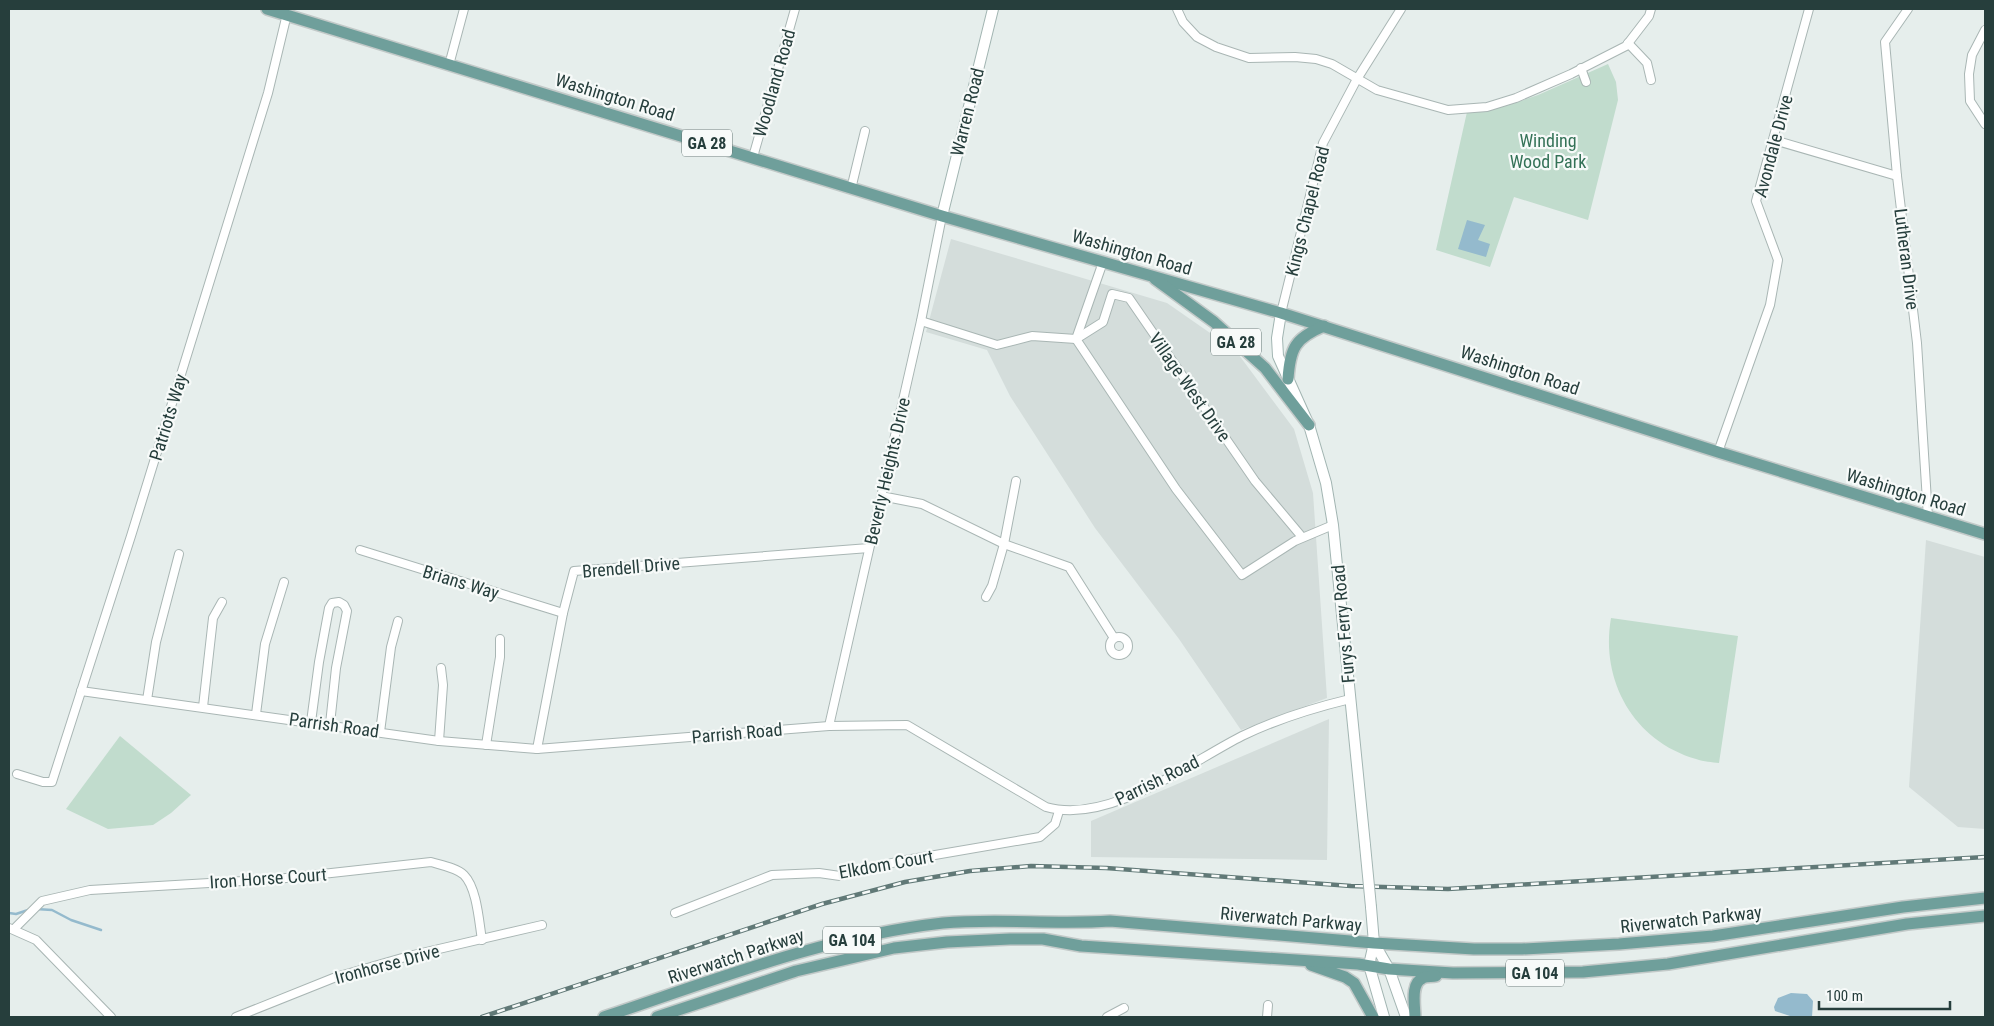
<svg xmlns="http://www.w3.org/2000/svg" width="1994" height="1026" font-family="'Roboto Condensed',sans-serif">
	<style>
		.built { fill: #d4dddb }
		.green { fill: #c1dccd }
		.water { fill: #94bacd }
		.lines { fill: none; stroke-linecap: round; stroke-linejoin: round }
		.stream { stroke: #94bacd; stroke-width: 2.5 }
		.street-casing { stroke: #a9b6b4; stroke-width: 10 }
		.secondary-casing { stroke: #a2b5b2; stroke-width: 12 }
		.primary-casing { stroke: #c2c9c8; stroke-width: 14 }
		.street { stroke: #fff; stroke-width: 8 }
		.secondary { stroke: #fff; stroke-width: 10 }
		.primary { stroke: #6f9f9b; stroke-width: 11 }
		.rail-casing { stroke: #617977; stroke-width: 4.5 }
		.rail { stroke: #f7faf9; stroke-width: 2.5; stroke-dasharray: 8; stroke-linecap: butt }
		.secondary-bridge-casing { stroke: #a2b5b2; stroke-width: 12; stroke-linecap: butt }
		.secondary-bridge { stroke: #fff; stroke-width: 10 }
		.labels { text-anchor: middle; dominant-baseline: central; stroke-width: 4.5; stroke-linejoin: round; paint-order: stroke }
		.shield { fill: #f7faf9; stroke: #657675; stroke-width: 1 }
		.shield-label { font-size: 16px; font-weight: bold; fill: #263e3c }
		.street-label { font-size: 18px; fill: #263e3c; stroke: #f7faf9 }
		.park-label { font-size: 18px; fill: #347257; stroke: #f7faf9 }
	</style>
	<rect width="100%" height="100%" fill="#e6eeec"/>
	<g class="built">
		<path d="M951,239L1167,303L1236,351L1294,429L1313,493L1327,698L1241,730L1179,639L1095,528L1010,396L987,350L926,332Z"/>
		<path d="M1926,540L1985,557V829L1958,827L1909,787Z"/>
		<path d="M1329,719L1327,860L1091,857V821Z"/>
	</g>
	<g class="green">
		<path d="M1608,64L1616,82L1618,100L1588,220L1514,197L1490,267L1436,250L1467,112L1509,105L1538,95Z"/>
		<path d="M1611,618L1738,636L1719,763C1712,762 1704,762 1696,759C1634,741 1600,681 1611,618Z"/>
		<path d="M120,736L191,795L171,813L153,825L108,829L66,809Z"/>
	</g>
	<g class="water">
		<path d="M1467,220L1485,225L1478,240L1490,244L1486,257L1458,249Z"/>
		<path d="M1791,993L1807,994L1813,1001L1812,1017H1793L1775,1011L1774,1007L1778,998Z"/>
	</g>
	<g class="lines">
		<g class="stream">
			<path d="M36,909L52,910L71,920L101,930"/>
			<path d="M9,913L16,914L31,909"/>
		</g>
		<g class="street-casing">
			<g id="street">
				<path d="M1177,9L1183,22L1197,37L1216,47L1249,58L1295,57L1316,59L1332,64L1377,90L1448,110L1487,107L1516,98L1571,74L1626,46L1649,16L1651,9"/>
				<path d="M1908,9L1885,42L1897,176L1917,343L1928,517"/>
				<path d="M1985,30L1972,55L1969,74L1970,101L1985,124"/>
				<path d="M1628,43L1647,63L1651,80"/>
				<path d="M449,65L464,9"/>
				<path d="M1581,68L1586,82"/>
				<path d="M1774,140L1897,176"/>
				<path d="M753,157L795,9"/>
				<path d="M851,189L865,131"/>
				<path d="M1281,313L1323,143L1357,79L1401,9"/>
				<path d="M921,321L997,345L1032,336L1076,339L1103,322L1112,294L1129,298L1255,481L1302,537"/>
				<path d="M1076,339L1176,489L1242,575L1295,541L1333,525"/>
				<path d="M1076,339L1103,262"/>
				<path d="M1718,452L1770,305L1778,260L1756,201L1809,9"/>
				<path d="M881,496L922,504L1004,544L1069,567L1114,638"/>
				<path d="M360,550L563,613"/>
				<path d="M986,597L992,586L1004,544L1016,481"/>
				<circle cx="1119" cy="646" r="9"/>
				<path d="M81,691L439,741L537,749L829,726L907,725L1046,807C1109,825 1187,764 1242,736C1277,719 1313,708 1350,699"/>
				<path d="M147,700L156,642L179,554"/>
				<path d="M203,707L213,618L222,602"/>
				<path d="M256,714L265,644L284,582"/>
				<path d="M311,722L319,662L329,608L332,603L339,602L344,605L347,611L336,668L330,724"/>
				<path d="M829,726L921,321L942,216"/>
				<path d="M380,732L391,647L398,621"/>
				<path d="M439,741L443,685L441,668"/>
				<path d="M486,745L500,657V639"/>
				<path d="M537,749L563,613L574,571L869,548"/>
				<path d="M17,774L43,782H52L131,536L268,93L287,14"/>
				<path d="M675,913L772,875L819,873L840,876L900,861L1040,837L1055,824L1059,811"/>
				<path d="M9,928L36,940L111,1017"/>
				<path d="M14,929L42,901L90,890L277,879L431,862C441,865 457,868 464,875C477,888 479,922 482,940"/>
				<path d="M236,1017L336,977L409,956L542,925"/>
				<path d="M1107,1017L1124,1008"/>
				<path d="M1267,1017L1268,1005"/>
			</g>
		</g>
		<g class="secondary-casing">
			<g id="secondary">
				<path d="M942,216L993,9"/>
				<path d="M1281,313L1277,338L1278,356L1309,425L1326,483L1333,525L1365,845"/>
				<path d="M1371,907L1374,943L1369,965L1384,1017"/>
				<path d="M1374,943L1389,969L1406,1017"/>
			</g>
		</g>
		<g class="primary-casing">
			<g id="primary">
				<path d="M267,9L942,216L1281,313L1718,452L1985,534"/>
				<path d="M1155,279L1214,322L1265,368L1309,425"/>
				<path d="M1288,379C1290,348 1295,338 1324,326"/>
				<path d="M1311,965L1345,977L1354,983L1373,1017"/>
				<path d="M604,1017C715,980 826,936 943,923C998,918 1055,925 1110,921L1374,943L1474,949H1522L1619,944L1713,936L1903,907L1985,898"/>
				<path d="M657,1017L796,971L894,948L947,942L1010,939H1043L1081,946L1358,964L1389,969L1453,973L1583,972L1668,964L1907,924L1985,916"/>
				<path d="M1415,1017C1415,1006 1410,983 1423,978C1426,976 1432,977 1436,976"/>
			</g>
		</g>
		<use href="#street" class="street"/>
		<use href="#secondary" class="secondary"/>
		<use href="#primary" class="primary"/>
		<g class="rail-casing">
			<path id="rail" d="M482,1017L822,904L905,882L970,871L1031,866L1106,868L1351,886L1448,889L1985,857"/>
		</g>
		<use href="#rail" class="rail"/>
		<g class="secondary-bridge-casing">
			<path id="secondary-bridge" d="M1365,845L1371,907"/>
		</g>
		<use href="#secondary-bridge" class="secondary-bridge"/>
	</g>
	<g class="labels">
		<g class="shield">
			<rect x="682" y="129.5" width="50" height="27" rx="4"/>
			<rect x="1211" y="328.5" width="50" height="27" rx="4"/>
			<rect x="823" y="926.5" width="58" height="27" rx="4"/>
			<rect x="1506" y="959.5" width="58" height="27" rx="4"/>
		</g>
		<g class="shield-label">
			<text x="707" y="143">GA 28</text>
			<text x="1236" y="342">GA 28</text>
			<text x="852" y="940">GA 104</text>
			<text x="1535" y="973">GA 104</text>
		</g>
		<g class="street-label">
			<text transform="translate(774 83) rotate(-74)">Woodland Road</text>
			<text transform="translate(615 97) rotate(17)">Washington Road</text>
			<text transform="translate(967 112) rotate(-76)">Warren Road</text>
			<text transform="translate(1773 146) rotate(-75)">Avondale Drive</text>
			<text transform="translate(1307 211) rotate(-76)">Kings Chapel Road</text>
			<text transform="translate(1132 252) rotate(16)">Washington Road</text>
			<text transform="translate(1907 259) rotate(83)">Lutheran Drive</text>
			<text transform="translate(1520 370) rotate(18)">Washington Road</text>
			<text transform="translate(1190 387) rotate(55)">Village West Drive</text>
			<text transform="translate(168 417) rotate(-73)">Patriots Way</text>
			<text transform="translate(887 471) rotate(-77)">Beverly Heights Drive</text>
			<text transform="translate(1906 492) rotate(17)">Washington Road</text>
			<text transform="translate(631 567) rotate(-5)">Brendell Drive</text>
			<text transform="translate(461 582) rotate(17)">Brians Way</text>
			<text transform="translate(1343 624) rotate(-95)">Furys Ferry Road</text>
			<text transform="translate(334 725) rotate(8)">Parrish Road</text>
			<text transform="translate(737 733) rotate(-5)">Parrish Road</text>
			<text transform="translate(1157 780) rotate(-26)">Parrish Road</text>
			<text transform="translate(886 864) rotate(-10)">Elkdom Court</text>
			<text transform="translate(268 878) rotate(-4)">Iron Horse Court</text>
			<text transform="translate(1291 919) rotate(5)">Riverwatch Parkway</text>
			<text transform="translate(1691 919) rotate(-6)">Riverwatch Parkway</text>
			<text transform="translate(736 956) rotate(-18)">Riverwatch Parkway</text>
			<text transform="translate(387 964) rotate(-15)">Ironhorse Drive</text>
		</g>
		<g class="park-label">
			<text x="1548" y="140">Winding<tspan x="1548" dy="21">Wood Park</tspan></text>
		</g>
	</g>
	<rect width="1994" height="1026" fill="none" stroke="#263e3c" stroke-width="20"/>
	<path d="M1819 1001v8h131v-8" fill="none" stroke="#263e3c" stroke-width="2.5"/>
	<text x="1826" y="1001" font-size="15" fill="#263e3c" stroke="#f7faf9" stroke-width="4" paint-order="stroke">100 m</text>
</svg>
